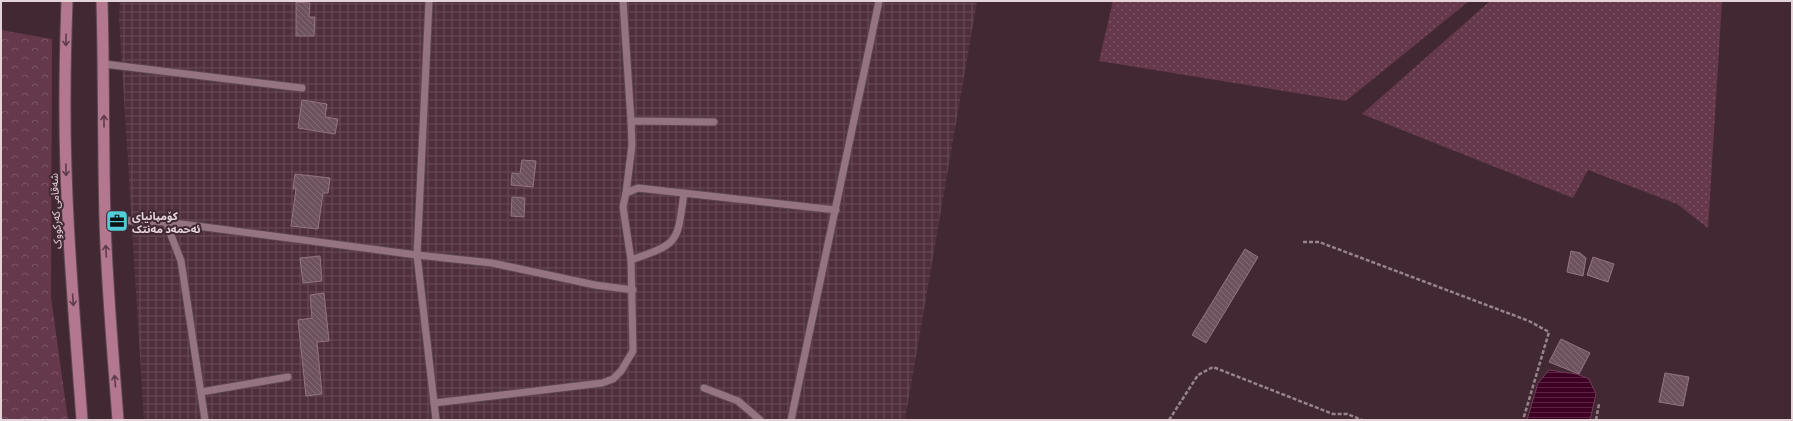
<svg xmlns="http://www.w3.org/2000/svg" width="1793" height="421" font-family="Manrope,'Noto Sans Arabic',sans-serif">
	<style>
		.industrial { fill: url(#industrial-grid) }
		.grass { fill: url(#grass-dots) }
		.park { fill: url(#park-crowns) }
		.water { fill: url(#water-rules); stroke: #703f5a }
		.building { fill: url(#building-back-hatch); stroke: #937581 }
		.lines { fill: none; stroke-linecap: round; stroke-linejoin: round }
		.service-casing { stroke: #5d4750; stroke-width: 9 }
		.trunk-casing { stroke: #5d4750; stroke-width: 13 }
		.path { stroke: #99848c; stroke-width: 2.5; stroke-dasharray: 4 2; stroke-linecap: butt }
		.service { stroke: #937480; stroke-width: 7 }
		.trunk { stroke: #b37790; stroke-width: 11 }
		.oneway { stroke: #5e3c4a }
		.labels { text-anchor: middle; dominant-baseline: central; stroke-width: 4; stroke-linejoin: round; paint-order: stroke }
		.street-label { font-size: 11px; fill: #e4d3d9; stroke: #422833 }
		.poi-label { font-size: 11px; font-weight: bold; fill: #e4d3d9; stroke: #422833; text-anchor: start }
	</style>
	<defs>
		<pattern id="industrial-grid" width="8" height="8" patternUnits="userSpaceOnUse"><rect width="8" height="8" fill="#502f3d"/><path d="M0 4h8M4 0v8" fill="none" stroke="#694c58"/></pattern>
		<pattern id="grass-dots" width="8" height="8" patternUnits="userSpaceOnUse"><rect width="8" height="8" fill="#66384c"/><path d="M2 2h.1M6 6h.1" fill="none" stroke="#7c5465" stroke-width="1.8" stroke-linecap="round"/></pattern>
		<pattern id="park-crowns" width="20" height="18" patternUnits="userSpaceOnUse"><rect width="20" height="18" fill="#66384c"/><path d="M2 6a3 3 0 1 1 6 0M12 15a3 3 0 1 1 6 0" fill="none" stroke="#7c5465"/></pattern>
		<pattern id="water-rules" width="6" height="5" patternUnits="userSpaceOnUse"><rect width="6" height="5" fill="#3e0023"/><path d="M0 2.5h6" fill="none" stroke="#5a2442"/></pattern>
		<pattern id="building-back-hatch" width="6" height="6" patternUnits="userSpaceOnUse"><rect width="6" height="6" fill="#6e525d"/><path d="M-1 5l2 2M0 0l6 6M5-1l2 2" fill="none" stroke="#836a74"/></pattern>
	</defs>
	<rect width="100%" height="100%" fill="#422833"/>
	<path class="industrial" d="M120,1H977L905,420H144L119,19Z"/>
	<g class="grass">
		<path d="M1113,1H1469L1346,101L1099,61Z"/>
		<path d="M1490,1H1722L1708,228L1677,204L1588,170L1573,198L1362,114Z"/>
	</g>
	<path class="park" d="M1,30L52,39L51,297L68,420H1Z"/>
	<path class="water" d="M1549,370L1577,374L1589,379L1596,394L1590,420H1527L1538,383Z"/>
	<g class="building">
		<path d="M296,2L310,3L309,17H315L314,36H296Z"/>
		<path d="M302,100L327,104L325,117L338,119L335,134L298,128Z"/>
		<path d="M522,160L536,161L533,187L511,185L512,173L520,174Z"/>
		<path d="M295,174L330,178L328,193H323L318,229L291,226L296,189H293Z"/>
		<path d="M512,197L525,198L524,217L511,216Z"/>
		<path d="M1245,249L1258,257L1206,343L1192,335Z"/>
		<path d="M1571,251L1580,253L1586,258L1583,276L1567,272Z"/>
		<path d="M320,256L322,281L303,283L300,258Z"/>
		<path d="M1593,257L1614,264L1608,282L1587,275Z"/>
		<path d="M324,293L329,341L317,342L322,394L306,396L298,320L312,318L310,295Z"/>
		<path d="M1561,339L1590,353L1579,374L1549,362Z"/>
		<path d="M1665,373L1689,377L1683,406L1659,402Z"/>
	</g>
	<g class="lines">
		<g class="service-casing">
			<g id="service">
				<path d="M429,1L417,255L436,420"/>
				<path d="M623,1L631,121"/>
				<path d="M104,64L302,88"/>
				<path d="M626,193L632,145L631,121L714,122"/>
				<path d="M105,220L166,222L417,255L492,263L595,285L633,290"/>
				<path d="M166,222L181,261L205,420"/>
				<path d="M631,260C680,243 677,243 684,193"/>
				<path d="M704,388L738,401L760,420"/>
				<path d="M201,392L288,377"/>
				<path d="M434,403L602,383L613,379L621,371L633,351L631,260L623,207L626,193L638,188L836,210"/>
				<path d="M791,420L879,1"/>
			</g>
		</g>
		<g class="trunk-casing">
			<g id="trunk">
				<path d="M67,1C66,31 65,62 65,92C64,202 74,311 82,420"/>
				<path d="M102,1C104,74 103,147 105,220C107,287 113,353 118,420"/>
			</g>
		</g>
		<g class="path">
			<path d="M1303,242H1319L1529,321L1549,332L1523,420"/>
			<path d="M1169,420L1198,375L1213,367L1333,414H1347L1362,420"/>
			<path d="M1596,420L1599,404"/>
		</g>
		<use href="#service" class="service"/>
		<use href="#trunk" class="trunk"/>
	</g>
	<defs><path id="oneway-shaft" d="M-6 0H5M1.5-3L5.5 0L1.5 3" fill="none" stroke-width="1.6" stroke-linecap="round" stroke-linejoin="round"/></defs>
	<g class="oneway">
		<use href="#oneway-shaft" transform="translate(66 40) rotate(91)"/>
		<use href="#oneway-shaft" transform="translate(104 121) rotate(-90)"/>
		<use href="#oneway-shaft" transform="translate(66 170) rotate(89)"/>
		<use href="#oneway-shaft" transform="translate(106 251) rotate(-93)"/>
		<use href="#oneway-shaft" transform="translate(73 300) rotate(86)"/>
		<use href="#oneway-shaft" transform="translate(115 381) rotate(-95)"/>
	</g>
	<defs>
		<g id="office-square" transform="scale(1.15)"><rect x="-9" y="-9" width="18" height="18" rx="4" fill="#52ccd6" stroke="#422833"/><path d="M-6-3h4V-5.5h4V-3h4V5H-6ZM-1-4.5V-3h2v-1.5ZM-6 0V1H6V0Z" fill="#111"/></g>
	</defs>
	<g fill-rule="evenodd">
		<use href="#office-square" x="117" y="221"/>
	</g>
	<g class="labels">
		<g class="street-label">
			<text transform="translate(55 211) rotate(-93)">شەقامی کەرکووک</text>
		</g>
		<g class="poi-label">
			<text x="132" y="215">کۆمپانیای<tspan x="132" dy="13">ئەحمەد مەنتک</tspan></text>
		</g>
	</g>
	<rect width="1793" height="421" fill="none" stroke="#e4d3d9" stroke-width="4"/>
</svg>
